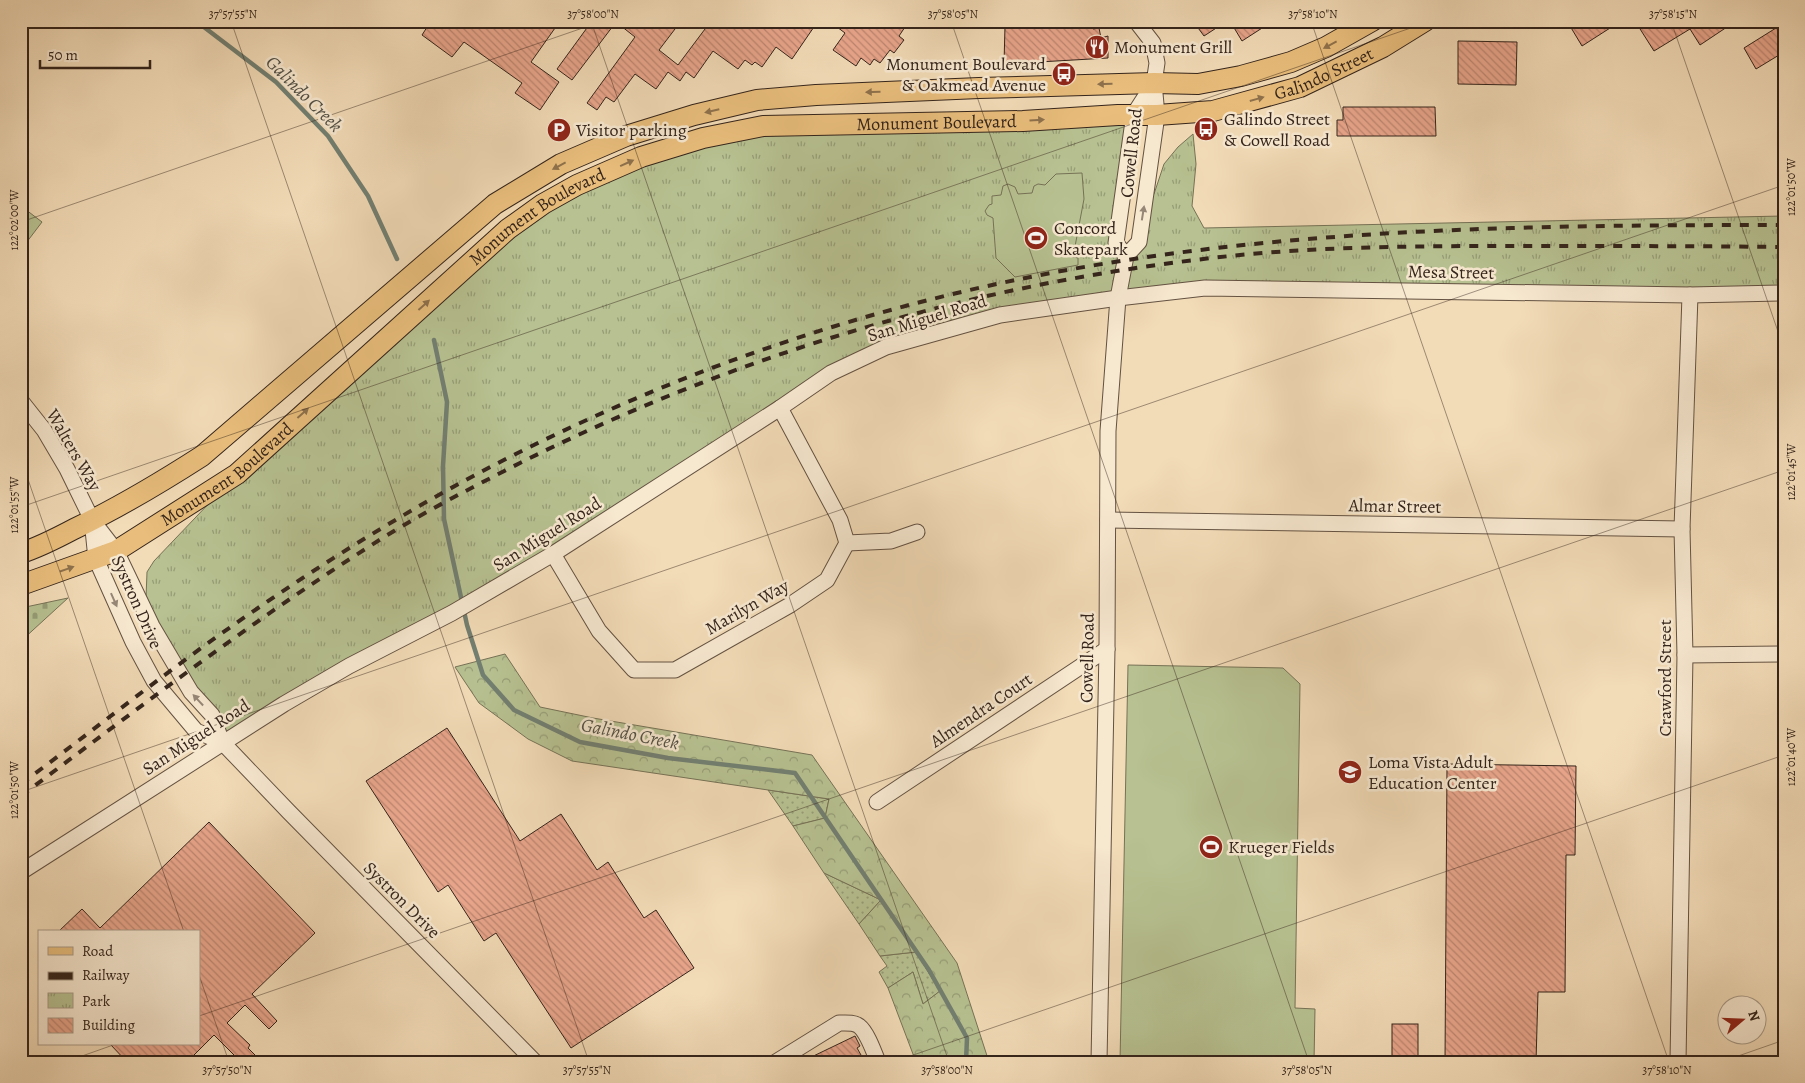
<svg xmlns="http://www.w3.org/2000/svg" width="1805" height="1083" font-family="Alegreya,serif">
	<style>
		.grass { fill: url(#grass-dots); stroke: #767256 }
		.forest { fill: url(#forest-crowns); stroke: #767256 }
		.cemetery { fill: url(#cemetery-stones); stroke: #767256 }
		.park { fill: url(#park-tufts); stroke: #767256 }
		.pitch { fill: #b7c191; stroke: #767256 }
		.lines { fill: none; stroke-linecap: round; stroke-linejoin: round }
		.stream { stroke: #727f71; stroke-width: 4.5 }
		.building { fill: url(#building-back-hatch); stroke: #34241b }
		.minor-casing { stroke: #645242; stroke-width: 17 }
		.major-casing { stroke: #34241b; stroke-width: 22 }
		.minor { stroke: #f7e8d0; stroke-width: 15 }
		.major { stroke: #e9be7c; stroke-width: 20 }
		.rail { stroke: #34241b; stroke-width: 4; stroke-dasharray: 9 9; stroke-linecap: butt }
		.oneway { fill: #8e714c }
		.oneway2 { fill: #968676 }
		.ticks { fill: none; stroke: #34241b; stroke-width: 1; stroke-opacity: 0.45 }
		.labels { text-anchor: middle; dominant-baseline: central; stroke-width: 5; stroke-linejoin: round; paint-order: stroke }
		.poi-label { font-size: 18px; fill: #34241b; stroke: #f7e8d0; text-anchor: start }
		.street-label { font-size: 18px; fill: #34241b; stroke: #f7e8d0 }
		.water-label { font-size: 19px; font-style: italic; fill: #535146; stroke: #f7e8d0 }
		.neatline { fill: none; stroke: #34241b; stroke-width: 2 }
		.ticks-label { font-size: 12px; text-anchor: middle; fill: #34241b }
	</style>
	<defs>
		<pattern id="grass-dots" width="8" height="8" patternUnits="userSpaceOnUse" patternTransform="scale(1.25)"><rect width="8" height="8" fill="#b7c191"/><path d="M2 2h.1M6 6h.1" fill="none" stroke="#969d76" stroke-width="1.8" stroke-linecap="round"/></pattern>
		<pattern id="forest-crowns" width="20" height="18" patternUnits="userSpaceOnUse" patternTransform="scale(1.25)"><rect width="20" height="18" fill="#b7c191"/><path d="M2 6a3 3 0 1 1 6 0M12 15a3 3 0 1 1 6 0" fill="none" stroke="#969d76"/></pattern>
		<pattern id="cemetery-stones" width="16" height="16" patternUnits="userSpaceOnUse" patternTransform="scale(1.25)"><rect width="16" height="16" fill="#b7c191"/><path d="M2 7V4a2 2 0 0 1 4 0v3zM10 15v-3a2 2 0 0 1 4 0v3z" fill="#969d76"/></pattern>
		<pattern id="park-tufts" width="24" height="20" patternUnits="userSpaceOnUse" patternTransform="scale(1.25)"><rect width="24" height="20" fill="#b7c191"/><path d="M3 7l-1-3M5 7V3M7 7l1-3M15 17l-1-3M17 17v-4M19 17l1-3" fill="none" stroke="#969d76"/></pattern>
		<pattern id="building-back-hatch" width="6" height="6" patternUnits="userSpaceOnUse" patternTransform="scale(1.25)"><rect width="6" height="6" fill="#e8a58b"/><path d="M-1 5l2 2M0 0l6 6M5-1l2 2" fill="none" stroke="#bd8671"/></pattern>
	</defs>
	<rect width="100%" height="100%" fill="#f2dbb7"/>
	<filter id="stains"><feTurbulence type="fractalNoise" baseFrequency=".004" numOctaves="4"/><feColorMatrix values="0 0 0 0 .2 0 0 0 0 .09 0 0 0 0 .02 0 0 0 .5 -.17"/></filter>
	<radialGradient id="worn" r=".72"><stop offset=".6" stop-color="#630" stop-opacity="0"/><stop offset="1" stop-color="#630" stop-opacity=".3"/></radialGradient>
	<g class="grass">
		<path d="M768,790L829,799L825,818L793,826Z"/>
		<path d="M824,873L881,900L859,924Z"/>
		<path d="M916,952L940,991L923,1004L913,972L888,988L879,972L887,966L880,956Z"/>
	</g>
	<path class="forest" d="M505,654L540,707L593,718L812,755L957,963L989,1062H916L888,988L913,972L923,1004L940,991L916,952L880,956L859,924L881,900L824,873L793,826L825,818L829,799L572,761L528,739L479,703L455,667Z"/>
	<path class="cemetery" d="M68,598L21,641V608Z"/>
	<path class="park" d="M1134,114L1116,242L1126,256L1144,207L1154,194L1164,164L1178,147L1193,134L1196,164L1192,206L1204,228L1784,216V293L1205,288L1000,315L886,347L553,554L222,742L191,692L146,598L147,572L154,561L237,474L543,204L703,138Z"/>
	<g class="pitch">
		<path d="M1082,173L1084,199L1073,257L1078,258V265L1015,277L996,258L993,218L987,215L985,211L989,205L992,204V196L1001,195L1003,186L1008,184L1015,187L1018,194L1032,193L1034,186L1038,184L1045,185L1056,174Z"/>
		<path d="M21,206L42,222L23,247L21,246Z"/>
		<path d="M1128,665L1283,668L1300,684L1295,1008L1315,1009L1314,1062H1120Z"/>
	</g>
	<g class="lines">
		<g class="stream">
			<path d="M196,21L276,82L328,136L368,196L397,259"/>
			<path d="M434,340L447,402L443,466L444,519L467,625L483,675L514,710L580,742L668,758L795,773L929,970L967,1038L966,1062"/>
		</g>
	</g>
	<g class="building">
		<path d="M431,21H560L531,62L559,82L540,110L515,93L522,83L464,42L452,57L422,35Z"/>
		<path d="M592,21H664L675,29L659,50L678,65L711,21H818L792,59L776,47L762,67L755,62L752,65L745,60L738,69L713,51L694,78L686,72L680,81L668,72L656,89L635,74L614,102L606,97L597,110L587,103L635,37L616,22L572,80L557,69Z"/>
		<path d="M829,21H909L899,36L904,40L894,53L890,50L880,63L874,59L870,65L861,58L856,66L833,50L845,33Z"/>
		<path d="M1193,21H1227L1204,36Z"/>
		<path d="M1230,21H1273L1242,41Z"/>
		<path d="M1567,21H1621L1582,46Z"/>
		<path d="M1635,21H1736L1700,45L1690,29L1654,51Z"/>
		<path d="M1093,22V29L1099,28L1101,38L1108,36V58L1004,64L1005,26Z"/>
		<path d="M1784,23V52L1756,69L1744,48Z"/>
		<path d="M1458,41L1517,42L1516,85L1458,84Z"/>
		<path d="M1343,107H1435L1436,136H1337V120H1343Z"/>
		<path d="M447,728L520,841L561,814L597,870L608,862L644,918L656,910L694,968L571,1048L496,933L484,941L448,885L438,892L366,781Z"/>
		<path d="M1447,764L1576,766L1575,855H1566L1565,992H1538L1536,1062H1445Z"/>
		<path d="M209,822L315,933L252,994L277,1021L269,1029L245,1005L227,1023L250,1045L248,1048L262,1062H241L214,1035L187,1062H127L110,1044H199V932H58L82,909L100,928Z"/>
		<rect x="1392" y="1024" width="26" height="38"/>
		<path d="M855,1036L860,1046L857,1048L865,1062H801Z"/>
	</g>
	<g class="lines">
		<g class="minor-casing">
			<g id="minor">
				<path d="M1126,256L1116,243L1134,114L1154,83"/>
				<path d="M21,401L44,430L67,469L92,520L116,551L152,626L191,692L212,715L222,742L289,812L535,1062"/>
				<path d="M92,520L96,559L133,642L154,681L196,731L222,742"/>
				<path d="M1108,520L1682,529"/>
				<path d="M847,543L891,541L917,532"/>
				<path d="M553,554L599,631L634,670H675L790,605L827,580L847,543L840,520L780,408"/>
				<path d="M1685,655L1784,654"/>
				<path d="M877,802L1107,649"/>
				<path d="M21,872L284,704L349,666L452,613L553,554L780,408L831,373L886,347L1000,315L1118,298L1205,288L1690,295L1784,293"/>
				<path d="M776,1062L839,1023C845,1023 854,1022 859,1026C867,1032 874,1052 878,1062"/>
				<path d="M1099,1062L1107,649L1108,431L1118,298L1126,256L1139,242L1157,115L1154,83L1157,63L1153,43L1136,21"/>
				<path d="M1678,1062L1685,655L1682,529L1690,295"/>
			</g>
		</g>
		<g class="major-casing">
			<g id="major">
				<path d="M21,553C40,547 57,538 74,529C118,508 160,483 202,456L495,204L561,164L626,136L694,115L757,100L816,95L979,88L1154,83L1198,84L1241,76L1291,62L1326,47L1372,21"/>
				<path id="s1" d="M21,585L116,551L237,474L508,229L543,204L577,185L641,157L703,138L763,126L1023,121L1118,115H1157L1213,111L1300,87L1383,47L1425,21"/>
			</g>
		</g>
		<use href="#minor" class="minor"/>
		<use href="#major" class="major"/>
		<g class="rail">
			<path d="M21,784C83,738 142,691 204,646C276,594 351,545 428,501C632,385 858,305 1090,266C1318,227 1553,225 1784,225"/>
			<path d="M21,796C136,710 249,623 370,546C418,515 469,489 520,463C746,350 989,280 1240,255C1335,246 1431,246 1526,246C1612,246 1698,246 1784,247"/>
		</g>
	</g>
	<defs><path id="oneway-solid" d="M-6-.8H1V-3.2L6.5 0L1 3.2V.8H-6Z" transform="scale(1.25)"/></defs>
	<g class="oneway">
		<use href="#oneway-solid" transform="translate(1330 45) rotate(152)"/>
		<use href="#oneway-solid" transform="translate(1105 84) rotate(178)"/>
		<use href="#oneway-solid" transform="translate(873 92) rotate(178)"/>
		<use href="#oneway-solid" transform="translate(1257 99) rotate(-16)"/>
		<use href="#oneway-solid" transform="translate(712 111) rotate(167)"/>
		<use href="#oneway-solid" transform="translate(1037 120) rotate(-4)"/>
		<use href="#oneway-solid" transform="translate(627 163) rotate(-24)"/>
		<use href="#oneway-solid" transform="translate(559 166) rotate(152)"/>
		<use href="#oneway-solid" transform="translate(424 305) rotate(-42)"/>
		<use href="#oneway-solid" transform="translate(303 413) rotate(-42)"/>
		<use href="#oneway-solid" transform="translate(67 569) rotate(-19)"/>
	</g>
	<g class="oneway2">
		<use href="#oneway-solid" transform="translate(1143 213) rotate(-81)"/>
		<use href="#oneway-solid" transform="translate(114 600) rotate(66)"/>
		<use href="#oneway-solid" transform="translate(198 700) rotate(-133)"/>
	</g>
	<path class="ticks" d="M231,21L589,1062M591,21L949,1062M951,21L1309,1062M1311,21L1669,1062M1671,21L1784,349M21,222L603,21M21,459L184,932M21,507L1431,21M21,792L1784,185M199,975L229,1062M199,1016L1784,470M65,1062L116,1044M893,1062L1784,755M1721,1062L1784,1040"/>
	<defs>
		<g id="restaurant-disc" transform="scale(1.25)"><circle r="9.5" fill="#8f2418" stroke="#f7e8d0"/><path d="M-5-6h1v4h1v-4h1v4h1v-4h1v5L-1.5 .5V6h-2V.5L-5-1ZM5-6V6H3V1.5H1.5Q1.5-4 5-6Z" fill="#fff"/></g>
		<g id="bus-disc" transform="scale(1.25)"><circle r="9.5" fill="#8f2418" stroke="#f7e8d0"/><path d="M-5-6H5V4H4V6H2V4H-2V6H-4V4H-5ZM-3.5-4V0h7V-4ZM-3.5 1.2v1.5H-2V1.2ZM2 1.2v1.5H3.5V1.2Z" fill="#fff"/></g>
		<g id="parking-disc" transform="scale(1.25)"><circle r="9.5" fill="#8f2418" stroke="#f7e8d0"/><path d="M-3.5-5.5H1a3.5 3.5 0 0 1 0 7H-1V5.5H-3.5ZM-1-3.4V-.6H.8a1.4 1.4 0 0 0 0-2.8Z" fill="#fff"/></g>
		<g id="stadium-disc" transform="scale(1.25)"><circle r="9.5" fill="#8f2418" stroke="#f7e8d0"/><path d="M0-5a6.5 5 0 1 0 0 10a6.5 5 0 1 0 0-10ZM-3.5-1.8h7v3.6h-7Z" fill="#fff"/></g>
		<g id="school-disc" transform="scale(1.25)"><circle r="9.5" fill="#8f2418" stroke="#f7e8d0"/><path d="M0-5L7-2L0 1L-7-2ZM-4 1L0 2.5L4 1V4Q0 6-4 4Z" fill="#fff"/></g>
	</defs>
	<g fill-rule="evenodd">
		<use href="#restaurant-disc" x="1097" y="47"/>
		<use href="#bus-disc" x="1064" y="74"/>
		<use href="#bus-disc" x="1206" y="129"/>
		<use href="#parking-disc" x="559" y="130"/>
		<use href="#stadium-disc" x="1036" y="238"/>
		<use href="#school-disc" x="1350" y="772"/>
		<use href="#stadium-disc" x="1211" y="847"/>
	</g>
	<g class="labels">
		<g class="poi-label">
			<text x="1114" y="47">Monument Grill</text>
			<text x="1046" y="64" text-anchor="end">Monument Boulevard<tspan x="1046" dy="21">&amp; Oakmead Avenue</tspan></text>
			<text x="1224" y="119">Galindo Street<tspan x="1224" dy="21">&amp; Cowell Road</tspan></text>
			<text x="576" y="130">Visitor parking</text>
			<text x="1054" y="228">Concord<tspan x="1054" dy="21">Skatepark</tspan></text>
			<text x="1368" y="762">Loma Vista Adult<tspan x="1368" dy="21">Education Center</tspan></text>
			<text x="1228" y="847">Krueger Fields</text>
		</g>
		<g class="street-label">
			<text stroke="none"><textPath href="#s1" startOffset="1455">Galindo Street</textPath></text>
			<text stroke="none"><textPath href="#s1" startOffset="1061">Monument Boulevard</textPath></text>
			<text transform="translate(1131 153) rotate(-84)">Cowell Road</text>
			<text stroke="none"><textPath href="#s1" startOffset="641">Monument Boulevard</textPath></text>
			<text transform="translate(1451 272) rotate(1)">Mesa Street</text>
			<text transform="translate(927 318) rotate(-17)">San Miguel Road</text>
			<text transform="translate(74 450) rotate(60)">Walters Way</text>
			<text stroke="none"><textPath href="#s1" startOffset="236">Monument Boulevard</textPath></text>
			<text transform="translate(1395 506) rotate(1)">Almar Street</text>
			<text transform="translate(547 534) rotate(-32)">San Miguel Road</text>
			<text transform="translate(137 602) rotate(66)">Systron Drive</text>
			<text transform="translate(747 607) rotate(-30)">Marilyn Way</text>
			<text transform="translate(1087 658) rotate(-89)">Cowell Road</text>
			<text transform="translate(1665 678) rotate(-90)">Crawford Street</text>
			<text transform="translate(981 710) rotate(-34)">Almendra Court</text>
			<text transform="translate(196 737) rotate(-33)">San Miguel Road</text>
			<text transform="translate(402 900) rotate(45)">Systron Drive</text>
		</g>
		<g class="water-label">
			<text transform="translate(304 94) rotate(45)">Galindo Creek</text>
			<text transform="translate(630 734) rotate(11)">Galindo Creek</text>
		</g>
	</g>
	<rect width="1805" height="1083" fill="none" stroke="#f2dbb7" stroke-width="55"/>
	<rect x="38" y="930" width="162" height="115" fill="#f7e8d0" stroke="#a99a88"/>
	<rect x="48" y="947" width="25" height="8" fill="#e9be7c" stroke="#a99a88"/>
	<text x="82" y="956" font-size="15" fill="#34241b">Road</text>
	<rect x="48" y="972" width="25" height="8" fill="#34241b" stroke="#a99a88"/>
	<text x="82" y="980" font-size="15" fill="#34241b">Railway</text>
	<rect x="48" y="993" width="25" height="15" fill="url(#park-tufts)" stroke="#a99a88"/>
	<text x="82" y="1006" font-size="15" fill="#34241b">Park</text>
	<rect x="48" y="1018" width="25" height="15" fill="url(#building-back-hatch)" stroke="#a99a88"/>
	<text x="82" y="1030" font-size="15" fill="#34241b">Building</text>
	<g transform="translate(1742 1020) rotate(71)"><circle r="24" fill="#f7e8d0" stroke="#a99a88"/>
	<path d="M0-4L9 19L0 12L-9 19Z" fill="#8f2418"/>
	<text y="-8" font-size="14" font-weight="bold" text-anchor="middle" fill="#34241b">N</text>
	</g>
	<path d="M40 60v8h110v-8" fill="none" stroke="#34241b" stroke-width="2.5"/>
	<text x="48" y="60" font-size="15" fill="#34241b" stroke="#f7e8d0" stroke-width="4" paint-order="stroke">50 m</text>
	<rect x="28" y="28" width="1750" height="1028" class="neatline"/>
	<g class="ticks-label">
		<text x="233" y="18">37°57'55"N</text>
		<text x="593" y="18">37°58'00"N</text>
		<text x="953" y="18">37°58'05"N</text>
		<text x="1313" y="18">37°58'10"N</text>
		<text x="1673" y="18">37°58'15"N</text>
		<text transform="translate(1791 187) rotate(-90)" y="4">122°01'50"W</text>
		<text transform="translate(14 220) rotate(-90)" y="4">122°02'00"W</text>
		<text transform="translate(1791 472) rotate(-90)" y="4">122°01'45"W</text>
		<text transform="translate(14 505) rotate(-90)" y="4">122°01'55"W</text>
		<text transform="translate(1791 757) rotate(-90)" y="4">122°01'40"W</text>
		<text transform="translate(14 790) rotate(-90)" y="4">122°01'50"W</text>
		<text x="227" y="1074">37°57'50"N</text>
		<text x="587" y="1074">37°57'55"N</text>
		<text x="947" y="1074">37°58'00"N</text>
		<text x="1307" y="1074">37°58'05"N</text>
		<text x="1667" y="1074">37°58'10"N</text>
	</g>
	<rect width="100%" height="100%" filter="url(#stains)"/>
	<rect width="100%" height="100%" fill="url(#worn)"/>
</svg>
